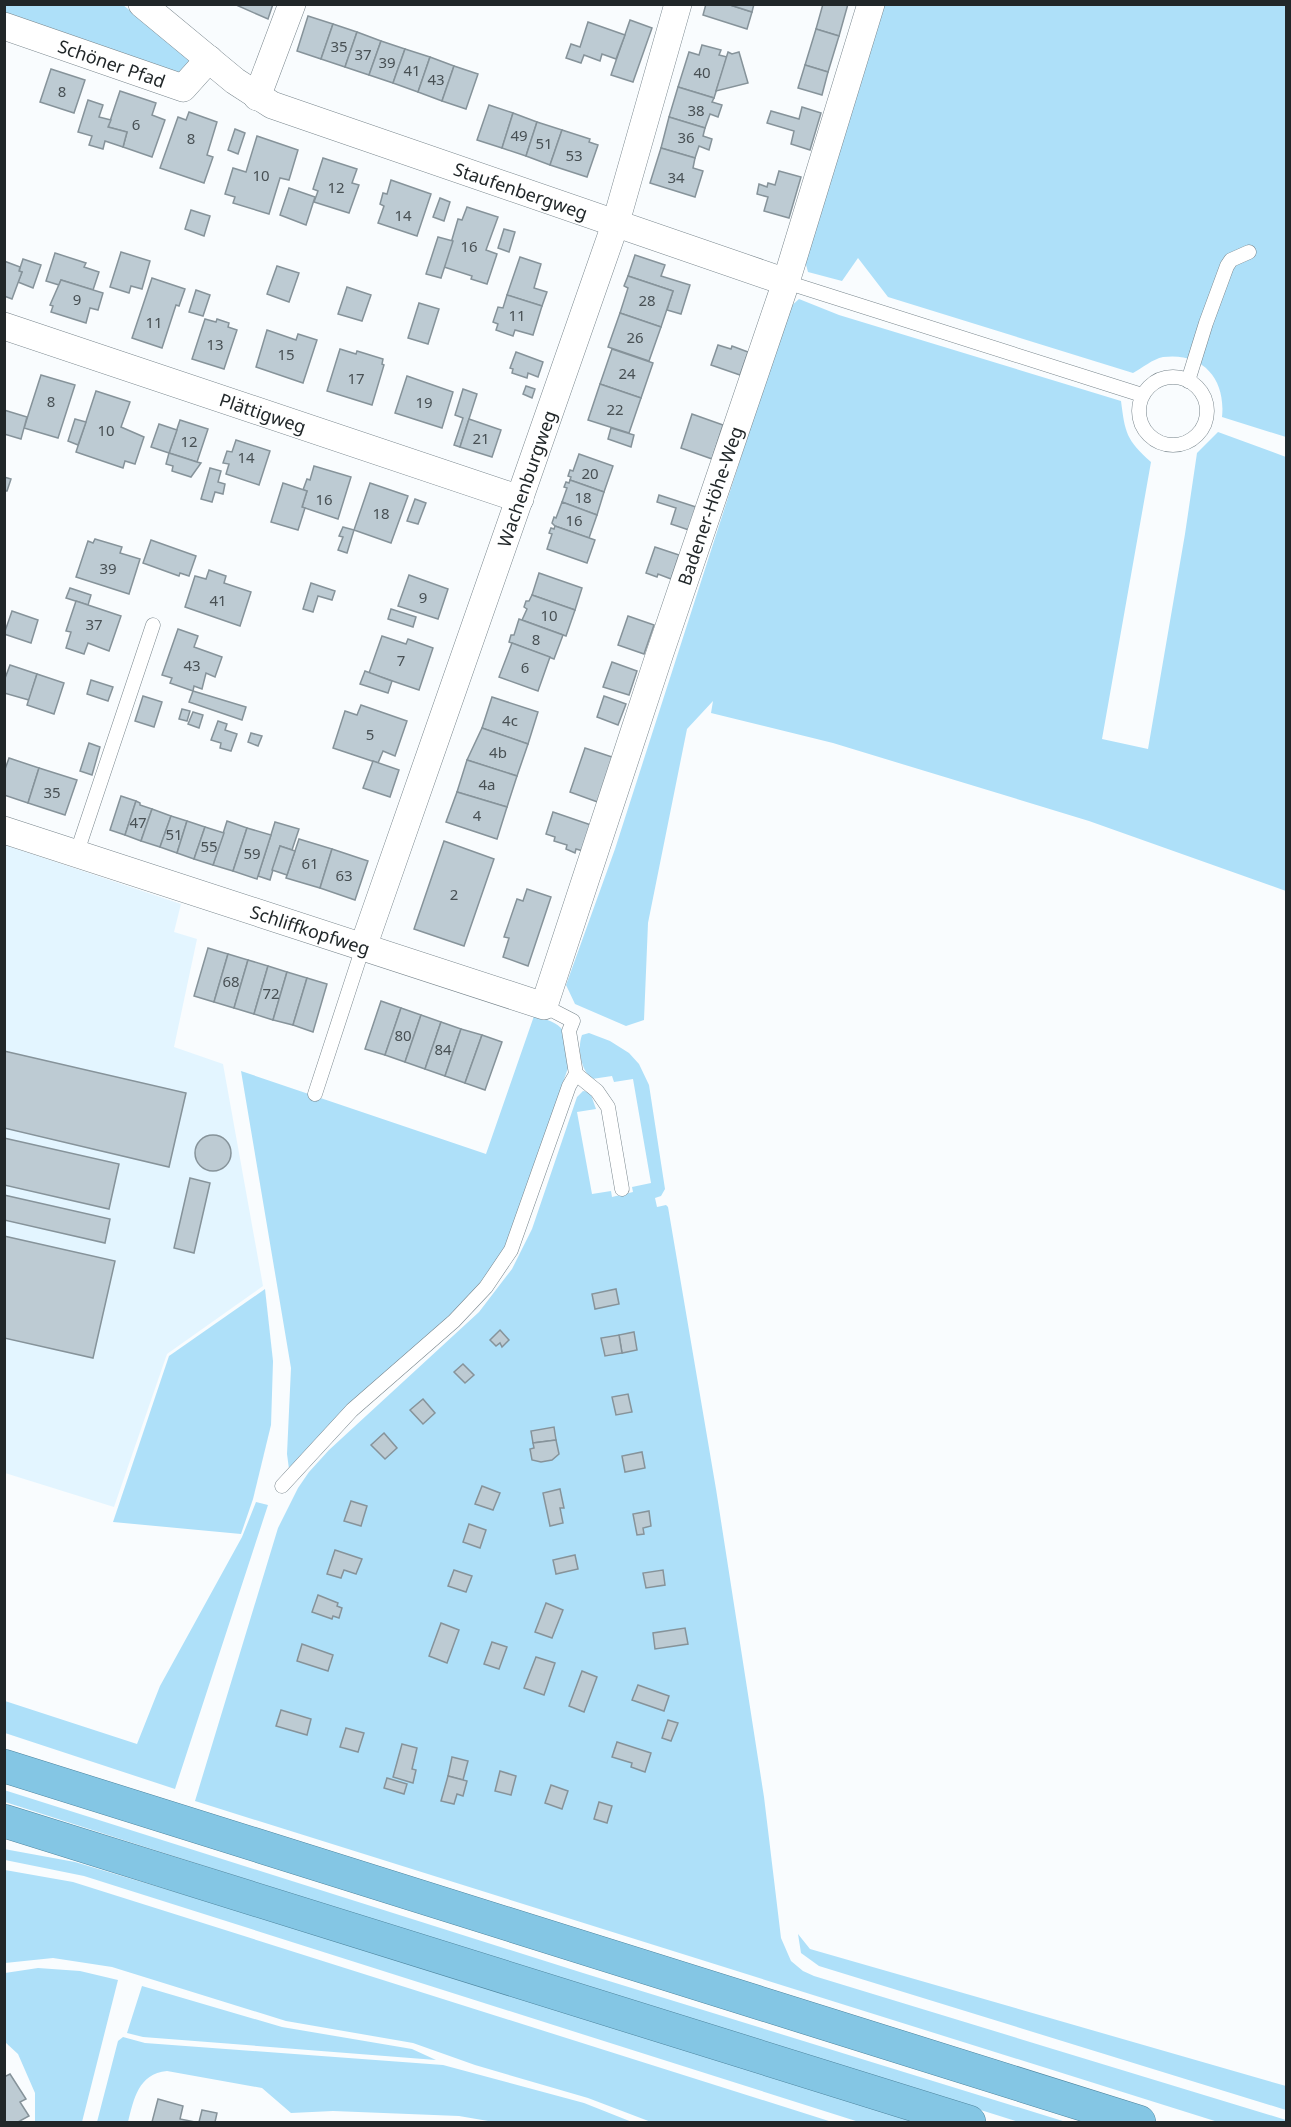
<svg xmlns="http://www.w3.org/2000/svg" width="1291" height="2127" font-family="'Noto Sans',sans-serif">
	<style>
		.built { fill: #e3f5ff }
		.green { fill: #aee0f9 }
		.building { fill: #bdcbd3; stroke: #86939a; stroke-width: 1.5 }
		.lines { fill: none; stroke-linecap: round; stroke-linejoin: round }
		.service-casing { stroke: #78858c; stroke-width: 15 }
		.minor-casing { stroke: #78858c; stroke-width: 28 }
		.trunk-casing { stroke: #4e859f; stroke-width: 34 }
		.service { stroke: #fff; stroke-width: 14 }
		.minor { stroke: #fff; stroke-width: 27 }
		.trunk { stroke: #84c6e4; stroke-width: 33 }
		.labels { text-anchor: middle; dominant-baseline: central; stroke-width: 5; stroke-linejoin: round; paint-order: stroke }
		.number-label { font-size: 15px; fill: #485054 }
		.street-label { font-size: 18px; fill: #212729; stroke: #f9fcfe }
	</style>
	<rect width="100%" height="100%" fill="#f9fcfe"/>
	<path class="built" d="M5,845L181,904L174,932L197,939L174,1047L223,1064L263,1286L167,1354L114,1507L5,1473Z"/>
	<g class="green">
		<path d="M5,5H123L191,59L178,76L5,16Z"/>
		<path d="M882,5H1286V437L1222,417C1226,379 1203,352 1163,357C1153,359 1142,368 1133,373L888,297L858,258L842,281L808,272L805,261Z"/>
		<path d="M799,299L839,315L1121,401C1125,432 1126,440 1151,462L1102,739L1148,749L1185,534L1197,453L1218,432L1286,457V891L1089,821L833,743L711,713L713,701L687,729L648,923L644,1020L626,1026L575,1004L566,985L615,849L789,308Z"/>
		<path d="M534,1016C571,1025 566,1034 568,1068L507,1245L482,1282L446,1320L289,1469L287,1454L291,1368L241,1071L486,1154Z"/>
		<path d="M589,1033L610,1041L629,1053L639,1064L649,1085L665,1189L661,1196L655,1198L657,1207L666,1205L668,1207L716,1489L764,1797L781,1938L791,1961L803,1971L814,1976L1286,2120V2122H1218L195,1801L278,1528L298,1488L309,1472L329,1450L479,1312L512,1269L532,1229L577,1097L583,1091L590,1092L596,1109L577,1112L592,1194L611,1191L612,1197L633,1192L632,1187L651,1183L633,1079L614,1082L612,1076L592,1079C581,1071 577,1048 582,1035Z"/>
		<path d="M265,1289L273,1361L271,1425L253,1499L241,1534L113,1522L169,1356Z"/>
		<path d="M256,1502L268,1505L175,1789L5,1733V1701L137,1744L160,1686L242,1537Z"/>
		<path d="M4,1790L583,1973L1066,2122H1019C681,2015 342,1911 5,1802Z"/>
		<path d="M4,1849L75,1862L222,1906L916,2122H859L84,1876L5,1860Z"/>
		<path d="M5,1870L73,1882L832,2122H651L588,2098L475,2065L413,2043L286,2021L112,1967L53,1958L5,1963Z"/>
		<path d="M798,1934L810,1949L1286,2086V2110L819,1966L801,1953Z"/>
		<path d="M38,1968L80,1971L118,1980L82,2122H35V2093L18,2054L5,2042V1973Z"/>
		<path d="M142,1986L282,2027L412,2049L436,2060L143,2037L127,2033Z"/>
		<path d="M123,2037L145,2043L443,2065L584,2103L632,2122H494L459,2116L333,2111L291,2113L262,2088L167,2071C138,2074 134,2099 128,2122H97L118,2041Z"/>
	</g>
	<g class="building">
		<path d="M234,4H273L268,19Z"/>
		<path d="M706,4H727L752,12L747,29L703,15Z"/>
		<path d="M727,4H754L752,12Z"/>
		<path d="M823,4H848L839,36L816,29Z"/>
		<path d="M308,16L333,24L321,59L297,51Z"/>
		<path d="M630,20L652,28L633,82L611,75Z"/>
		<path d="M588,22L625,35L616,59L602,54L600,61L584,55L581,63L566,58L571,44L580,47Z"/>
		<path d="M333,24L357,32L345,67L321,59Z"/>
		<path d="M816,29L839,36L828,72L805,65Z"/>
		<path d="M357,32L381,41L369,75L345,67Z"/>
		<path d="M381,41L405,49L393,83L369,75Z"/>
		<path d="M702,45L721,50L719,55L727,57L714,98L678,87L689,52L699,55Z"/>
		<path d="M405,49L430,57L418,92L393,83Z"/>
		<path d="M728,52L732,54L739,52L748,83L716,91Z"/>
		<path d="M430,57L454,66L442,101L418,92Z"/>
		<path d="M805,65L828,72L822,95L798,88Z"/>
		<path d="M454,66L478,74L466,109L442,101Z"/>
		<path d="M51,69L85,80L74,113L40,102Z"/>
		<path d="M678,87L714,98L712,102L722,105L718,117L710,114L705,128L669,117Z"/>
		<path d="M120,91L156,103L152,115L165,120L152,157L123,147L127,132L108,127Z"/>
		<path d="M88,100L103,105L99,117L111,120L108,127L127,132L123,147L105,141L103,149L89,145L92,136L78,132Z"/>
		<path d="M489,105L513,113L502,148L477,140Z"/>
		<path d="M802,107L821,113L810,150L791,144L794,131L767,123L771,111L799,119Z"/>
		<path d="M189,112L217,122L207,155L213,157L204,183L160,168L178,117L186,120Z"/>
		<path d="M513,113L537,122L526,156L502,148Z"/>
		<path d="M669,117L705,128L703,136L712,139L709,150L699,146L695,158L661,148Z"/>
		<path d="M537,122L562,130L550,165L526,156Z"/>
		<path d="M235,129L245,133L238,154L228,150Z"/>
		<path d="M562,130L590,139L589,142L598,145L587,177L550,165Z"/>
		<path d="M257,136L298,150L289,180L280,178L269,214L233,203L235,197L225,194L233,168L246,172Z"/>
		<path d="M661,148L695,158L693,168L703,171L695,197L650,183Z"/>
		<path d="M323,158L357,169L352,183L359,185L349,213L314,202L318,191L313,189Z"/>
		<path d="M779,171L801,177L789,218L764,211L768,197L757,194L759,184L767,187L768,183L775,185Z"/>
		<path d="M391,180L431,194L417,236L378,223L384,206L380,204L383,193L387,194Z"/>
		<path d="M289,188L315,197L306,225L280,215Z"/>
		<path d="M440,198L450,202L444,221L433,217Z"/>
		<path d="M467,207L498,217L486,250L497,254L487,284L471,279L472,276L444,267L458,219L462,220Z"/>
		<path d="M191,210L210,216L204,236L185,229Z"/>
		<path d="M504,229L515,232L509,252L498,248Z"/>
		<path d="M438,237L453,241L441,278L426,274Z"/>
		<path d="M121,252L150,261L142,289L131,286L129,293L110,287Z"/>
		<path d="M55,253L86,263L84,267L99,272L93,290L61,280L59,285L46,281Z"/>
		<path d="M635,255L665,265L661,276L690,285L681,314L667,310L673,291L628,276Z"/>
		<path d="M520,257L541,264L534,288L547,292L542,306L507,295Z"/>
		<path d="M23,259L41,265L33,288L18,282L22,272L19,271Z"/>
		<path d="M4,261L20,267L19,271L22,272L12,299L4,296Z"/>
		<path d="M277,266L299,273L289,302L267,294Z"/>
		<path d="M628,276L673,291L661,327L620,313L628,288L624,286Z"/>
		<path d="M152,278L185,289L179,306L176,305L162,348L132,338Z"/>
		<path d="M61,280L103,293L98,310L90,308L86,323L51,312L53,306L50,305Z"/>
		<path d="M347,287L371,295L362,321L338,314Z"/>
		<path d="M196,290L210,295L203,316L189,312Z"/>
		<path d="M507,295L542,306L533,335L515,330L513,336L496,330L498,324L493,322L498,307L503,308Z"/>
		<path d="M419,303L439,309L428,344L408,338Z"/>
		<path d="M620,313L661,327L649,361L608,347Z"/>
		<path d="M205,319L216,322L217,319L229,323L228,327L237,330L224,369L192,359Z"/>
		<path d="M267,330L296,340L298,334L317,340L303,383L256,367Z"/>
		<path d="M718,345L731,349L732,346L748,352L740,375L711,365Z"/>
		<path d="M340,349L356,354L357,351L383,359L382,364L384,365L372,405L327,391Z"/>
		<path d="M612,349L653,363L641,398L600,384Z"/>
		<path d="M516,352L543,362L538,377L528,373L527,378L512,373L513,369L510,368Z"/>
		<path d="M41,375L75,385L58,438L24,428Z"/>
		<path d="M407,376L453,392L442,428L395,413Z"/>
		<path d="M600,384L641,398L629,433L588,420Z"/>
		<path d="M526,386L535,389L532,398L523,394Z"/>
		<path d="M463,389L477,394L460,447L454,445L463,418L455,415Z"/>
		<path d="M96,391L130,402L121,427L144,437L135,464L125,461L123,468L76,452Z"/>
		<path d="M4,410L27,417L21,439L4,434Z"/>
		<path d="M692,414L723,425L712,459L681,448Z"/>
		<path d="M75,419L86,422L78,445L68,441Z"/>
		<path d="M469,419L501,430L492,457L460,447Z"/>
		<path d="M180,420L208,429L197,462L169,453Z"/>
		<path d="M159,424L177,430L169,453L151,447Z"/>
		<path d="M611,428L634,435L631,447L608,439Z"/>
		<path d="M236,440L270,451L259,485L226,474L229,464L223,463L227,451L232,452Z"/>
		<path d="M169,453L197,462L201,463L191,477L172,471L173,466L166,464Z"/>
		<path d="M579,454L613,466L604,492L570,480L571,477L568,476L570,470L573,471Z"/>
		<path d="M314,466L351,477L338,519L302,507L307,491L303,490L307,479L310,480Z"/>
		<path d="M210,468L221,471L218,482L225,484L223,494L215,492L212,502L201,499Z"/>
		<path d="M4,477L11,479L7,491H4Z"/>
		<path d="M570,480L604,492L597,515L562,502L567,488L564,487L566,482L569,483Z"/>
		<path d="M283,483L307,491L302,507L305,508L298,530L271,522Z"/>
		<path d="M370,483L408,496L391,543L354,530Z"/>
		<path d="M659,495L696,507L689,530L671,524L676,508L657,502Z"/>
		<path d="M415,499L426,503L418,524L407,521Z"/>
		<path d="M562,502L597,515L589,538L555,526L552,523L554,517L556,518Z"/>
		<path d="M555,526L595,540L587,563L547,549L552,534L549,533L551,528L554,529Z"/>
		<path d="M343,527L354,530L347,553L338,550L343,537L339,536Z"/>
		<path d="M95,539L122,547L120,553L140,559L129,594L76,577L88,541L93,543Z"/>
		<path d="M151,540L196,556L189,576L180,573L179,576L143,563Z"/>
		<path d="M655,547L679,555L671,579L658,574L657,577L646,573Z"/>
		<path d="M209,570L226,576L224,583L251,592L240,626L185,607L195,576L206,579Z"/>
		<path d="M539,573L582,588L575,610L532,595Z"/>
		<path d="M409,575L448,589L438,619L398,606Z"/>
		<path d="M311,583L335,591L332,600L318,596L313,612L303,609Z"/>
		<path d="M70,588L91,595L88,605L66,598Z"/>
		<path d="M532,595L575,610L566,636L522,620L527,609L524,607L526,601H529Z"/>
		<path d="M76,601L121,616L109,651L88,643L84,654L66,648L71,632L66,631Z"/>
		<path d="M391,609L416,617L413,627L388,619Z"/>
		<path d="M12,611L38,620L31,643L4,634Z"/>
		<path d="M628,616L654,625L644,654L618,645Z"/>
		<path d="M519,619L563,635L554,659L509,642L511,635H514Z"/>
		<path d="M178,629L198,636L194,647L222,657L215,677L206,673L202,689L194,686L193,691L170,683L172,678L162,675Z"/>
		<path d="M382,636L406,644L408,639L433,648L419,690L369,673Z"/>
		<path d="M512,643L550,657L538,691L499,677Z"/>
		<path d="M612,662L637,671L629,695L603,687Z"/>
		<path d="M10,665L37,674L29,700L4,693V681Z"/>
		<path d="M365,671L392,681L388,693L360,684Z"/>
		<path d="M37,674L64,683L54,714L27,705Z"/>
		<path d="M91,680L113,687L108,701L87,694Z"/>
		<path d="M193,691L246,707L242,720L189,702Z"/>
		<path d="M143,696L162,702L154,727L135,721Z"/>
		<path d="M604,696L626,704L618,725L597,717Z"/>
		<path d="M492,697L538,712L528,744L482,728Z"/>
		<path d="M361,705L407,721L395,756L383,751L378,763L333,748L345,711L357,715Z"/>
		<path d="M182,709L190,711L187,721L179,719Z"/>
		<path d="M193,712L203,715L199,728L188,724Z"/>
		<path d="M218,721L227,724L225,730L237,734L231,751L220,748L221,743L211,740Z"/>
		<path d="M482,728L528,744L517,776L467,760Z"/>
		<path d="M251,733L262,736L258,746L248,742Z"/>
		<path d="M89,743L100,747L92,775L80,771Z"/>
		<path d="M585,748L615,758L603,804L570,792Z"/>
		<path d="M9,758L39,768L28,803L4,795V772Z"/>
		<path d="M467,760L517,776L507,807L457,792Z"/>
		<path d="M373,761L399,770L390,797L363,788Z"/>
		<path d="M39,768L77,780L65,815L28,803Z"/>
		<path d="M457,792L507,807L497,839L446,822Z"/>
		<path d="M121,796L136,801L125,835L110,830Z"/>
		<path d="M136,801L140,803V805L152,809L141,841L125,835Z"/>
		<path d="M152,809L171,816L160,847L141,841Z"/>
		<path d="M553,812L591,825L583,851L576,849L575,853L566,849L567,845L554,841L555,837L546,834Z"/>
		<path d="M171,816L187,821L177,853L160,847Z"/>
		<path d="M187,821L205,827L194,859L177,853Z"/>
		<path d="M227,821L247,828L233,871L213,865Z"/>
		<path d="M275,822L299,829L292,850L280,846L270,880L258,876Z"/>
		<path d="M205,827L224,833L213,865L194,859Z"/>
		<path d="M247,828L271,835L257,879L233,871Z"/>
		<path d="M299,839L332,849L320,888L286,878Z"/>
		<path d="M444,841L494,859L464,946L414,929Z"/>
		<path d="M280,846L295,851L287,875L272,870Z"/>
		<path d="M332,849L368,861L355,900L320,888Z"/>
		<path d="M527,889L551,897L528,966L503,957L509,938L504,937L517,899L523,901Z"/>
		<path d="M208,948L228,954L214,1002L194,996Z"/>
		<path d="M228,954L248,960L234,1008L214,1002Z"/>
		<path d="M248,960L268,966L254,1014L234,1008Z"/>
		<path d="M268,966L287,972L273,1020L254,1014Z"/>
		<path d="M287,972L307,978L293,1025L273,1020Z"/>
		<path d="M307,978L327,984L313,1032L293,1025Z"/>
		<path d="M381,1001L401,1008L385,1055L365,1049Z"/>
		<path d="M401,1008L421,1015L405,1062L385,1055Z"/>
		<path d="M421,1015L441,1022L425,1069L405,1062Z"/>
		<path d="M441,1022L461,1029L445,1076L425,1069Z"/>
		<path d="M461,1029L482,1035L465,1083L445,1076Z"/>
		<path d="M482,1035L502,1042L485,1090L465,1083Z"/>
		<path d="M4,1051L186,1093L169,1167L4,1128Z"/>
		<circle cx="213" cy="1153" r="18"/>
		<path d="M4,1138L119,1164L109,1209L4,1185Z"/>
		<path d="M190,1178L210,1183L194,1253L174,1248Z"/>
		<path d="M4,1195L110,1219L105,1243L4,1220Z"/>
		<path d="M4,1236L115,1261L93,1358L4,1338Z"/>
		<path d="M616,1289L619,1304L595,1309L592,1294Z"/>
		<path d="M500,1330L509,1340L502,1347L500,1343L496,1346L490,1340Z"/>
		<path d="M634,1332L637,1350L622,1353L619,1335Z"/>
		<path d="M619,1335L622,1353L605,1356L601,1338Z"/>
		<path d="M463,1364L474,1375L465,1383L454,1372Z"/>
		<path d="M628,1394L632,1412L616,1415L612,1397Z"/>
		<path d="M423,1399L435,1413L423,1424L410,1410Z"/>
		<path d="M554,1427L556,1440L533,1443L531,1431Z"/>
		<path d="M384,1433L397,1448L385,1459L371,1445Z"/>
		<path d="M556,1440L559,1454L552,1460L541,1462L532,1460L530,1449L534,1448L533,1443Z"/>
		<path d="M642,1452L645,1468L625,1472L622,1456Z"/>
		<path d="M482,1486L500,1493L493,1510L475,1504Z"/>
		<path d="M560,1489L564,1508H560L563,1523L550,1526L543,1493Z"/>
		<path d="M351,1501L367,1506L361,1526L344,1521Z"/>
		<path d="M649,1511L651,1526L643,1528L644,1534L637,1535L633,1514Z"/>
		<path d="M469,1524L486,1530L480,1548L463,1542Z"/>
		<path d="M335,1550L362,1559L356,1574L344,1570L341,1578L327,1574Z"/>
		<path d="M575,1555L578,1569L556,1574L553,1560Z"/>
		<path d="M454,1570L472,1576L466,1592L448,1586Z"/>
		<path d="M663,1570L665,1585L646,1588L643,1573Z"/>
		<path d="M318,1595L338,1603L337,1606L342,1608L339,1618L333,1616L332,1619L312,1612Z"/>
		<path d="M546,1603L563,1610L552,1638L535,1632Z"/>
		<path d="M441,1623L459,1630L447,1663L429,1656Z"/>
		<path d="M685,1628L688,1644L655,1649L653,1633Z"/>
		<path d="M492,1642L507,1647L499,1669L484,1664Z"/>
		<path d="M302,1644L333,1655L328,1671L297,1661Z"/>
		<path d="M536,1657L555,1663L544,1695L524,1688Z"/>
		<path d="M582,1671L597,1677L584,1712L569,1706Z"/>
		<path d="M638,1685L669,1696L664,1711L632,1700Z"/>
		<path d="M281,1710L311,1719L307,1735L276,1726Z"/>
		<path d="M668,1720L678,1723L671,1741L662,1738Z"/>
		<path d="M346,1728L364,1733L358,1752L340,1747Z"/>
		<path d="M617,1742L651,1753L645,1772L631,1767L632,1763L612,1757Z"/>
		<path d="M402,1744L417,1748L412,1769L416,1770L413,1783L393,1777Z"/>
		<path d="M452,1757L468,1761L463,1780L448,1776Z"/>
		<path d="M500,1771L516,1776L511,1795L495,1791Z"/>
		<path d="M448,1776L467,1781L463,1796L457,1794L454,1804L441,1801Z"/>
		<path d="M387,1778L407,1784L404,1794L384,1788Z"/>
		<path d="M551,1785L568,1791L562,1809L545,1803Z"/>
		<path d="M599,1802L612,1806L607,1823L594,1819Z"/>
		<path d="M10,2074L26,2099L20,2102L29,2116L18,2122H4V2077Z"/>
		<path d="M158,2099L183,2106L180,2119L195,2122H152Z"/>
		<path d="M202,2110L217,2113L215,2122H199Z"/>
	</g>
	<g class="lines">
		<g class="service-casing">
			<g id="service">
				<path d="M786,282L1142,395"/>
				<circle cx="1173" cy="411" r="34"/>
				<path d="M1188,381L1206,323L1227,266L1231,260L1249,252"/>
				<path d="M76,855L153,625"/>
				<path d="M576,1074L597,1091L608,1107L622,1189"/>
				<path d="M315,1094L363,947"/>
				<path d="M282,1486L352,1410L454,1321L486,1287L511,1250L569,1086L576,1074L569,1031L573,1021L544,1006"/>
			</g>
		</g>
		<g class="minor-casing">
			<g id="minor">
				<path id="s1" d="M142,4L235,81L272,105L786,282"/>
				<path id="s2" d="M4,26L183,88L209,59"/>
				<path d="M257,97L292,4"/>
				<path id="s3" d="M4,326L520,499"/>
				<path id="s4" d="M4,830L544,1006L660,653L786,282L871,4"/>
				<path id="s5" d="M363,947L616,222L678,4"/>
			</g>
		</g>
		<g class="trunk-casing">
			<g id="trunk">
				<path d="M4,1766L1139,2122"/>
				<path d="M4,1821L969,2122"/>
			</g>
		</g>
		<use href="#service" class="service"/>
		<use href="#minor" class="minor"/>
		<use href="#trunk" class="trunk"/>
	</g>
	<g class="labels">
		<g class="number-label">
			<text x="339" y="46">35</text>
			<text x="363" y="54">37</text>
			<text x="387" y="62">39</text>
			<text x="412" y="70">41</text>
			<text x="702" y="72">40</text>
			<text x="436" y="79">43</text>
			<text x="62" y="91">8</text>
			<text x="696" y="110">38</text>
			<text x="136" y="124">6</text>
			<text x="519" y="135">49</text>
			<text x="686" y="137">36</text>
			<text x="191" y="138">8</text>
			<text x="544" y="143">51</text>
			<text x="574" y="155">53</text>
			<text x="261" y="175">10</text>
			<text x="676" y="177">34</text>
			<text x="336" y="187">12</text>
			<text x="403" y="215">14</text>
			<text x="469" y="246">16</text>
			<text x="77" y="299">9</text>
			<text x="647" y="300">28</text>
			<text x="517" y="315">11</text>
			<text x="154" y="322">11</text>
			<text x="635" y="337">26</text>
			<text x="215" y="344">13</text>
			<text x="286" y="354">15</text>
			<text x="627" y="373">24</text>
			<text x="356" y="378">17</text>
			<text x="51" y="401">8</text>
			<text x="424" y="402">19</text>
			<text x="615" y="409">22</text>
			<text x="106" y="430">10</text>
			<text x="481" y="438">21</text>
			<text x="189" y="441">12</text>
			<text x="246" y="457">14</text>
			<text x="590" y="473">20</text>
			<text x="583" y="497">18</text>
			<text x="324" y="499">16</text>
			<text x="381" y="513">18</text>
			<text x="574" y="520">16</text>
			<text x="108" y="568">39</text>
			<text x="423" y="597">9</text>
			<text x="218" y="600">41</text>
			<text x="549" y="615">10</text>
			<text x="94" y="624">37</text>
			<text x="536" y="639">8</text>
			<text x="401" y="660">7</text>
			<text x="192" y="665">43</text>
			<text x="525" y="667">6</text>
			<text x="510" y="720">4c</text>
			<text x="370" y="734">5</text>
			<text x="498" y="752">4b</text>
			<text x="487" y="784">4a</text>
			<text x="52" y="792">35</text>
			<text x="477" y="815">4</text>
			<text x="138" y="822">47</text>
			<text x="174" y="834">51</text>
			<text x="209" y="846">55</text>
			<text x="252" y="853">59</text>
			<text x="310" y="863">61</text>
			<text x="344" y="875">63</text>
			<text x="454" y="894">2</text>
			<text x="231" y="981">68</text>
			<text x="271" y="993">72</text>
			<text x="403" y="1035">80</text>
			<text x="443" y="1049">84</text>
		</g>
		<g class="street-label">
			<text stroke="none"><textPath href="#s2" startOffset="114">Schöner Pfad</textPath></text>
			<text stroke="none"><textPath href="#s1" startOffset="428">Staufenbergweg</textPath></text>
			<text stroke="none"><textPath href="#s3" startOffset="273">Plättigweg</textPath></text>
			<text stroke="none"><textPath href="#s5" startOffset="496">Wachenburgweg</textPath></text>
			<text stroke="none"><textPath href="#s4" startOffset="1095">Badener-Höhe-Weg</textPath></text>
			<text stroke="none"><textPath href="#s4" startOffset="322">Schliffkopfweg</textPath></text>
		</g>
	</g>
	<rect width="1291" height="2127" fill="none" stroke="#212729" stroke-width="12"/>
</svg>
